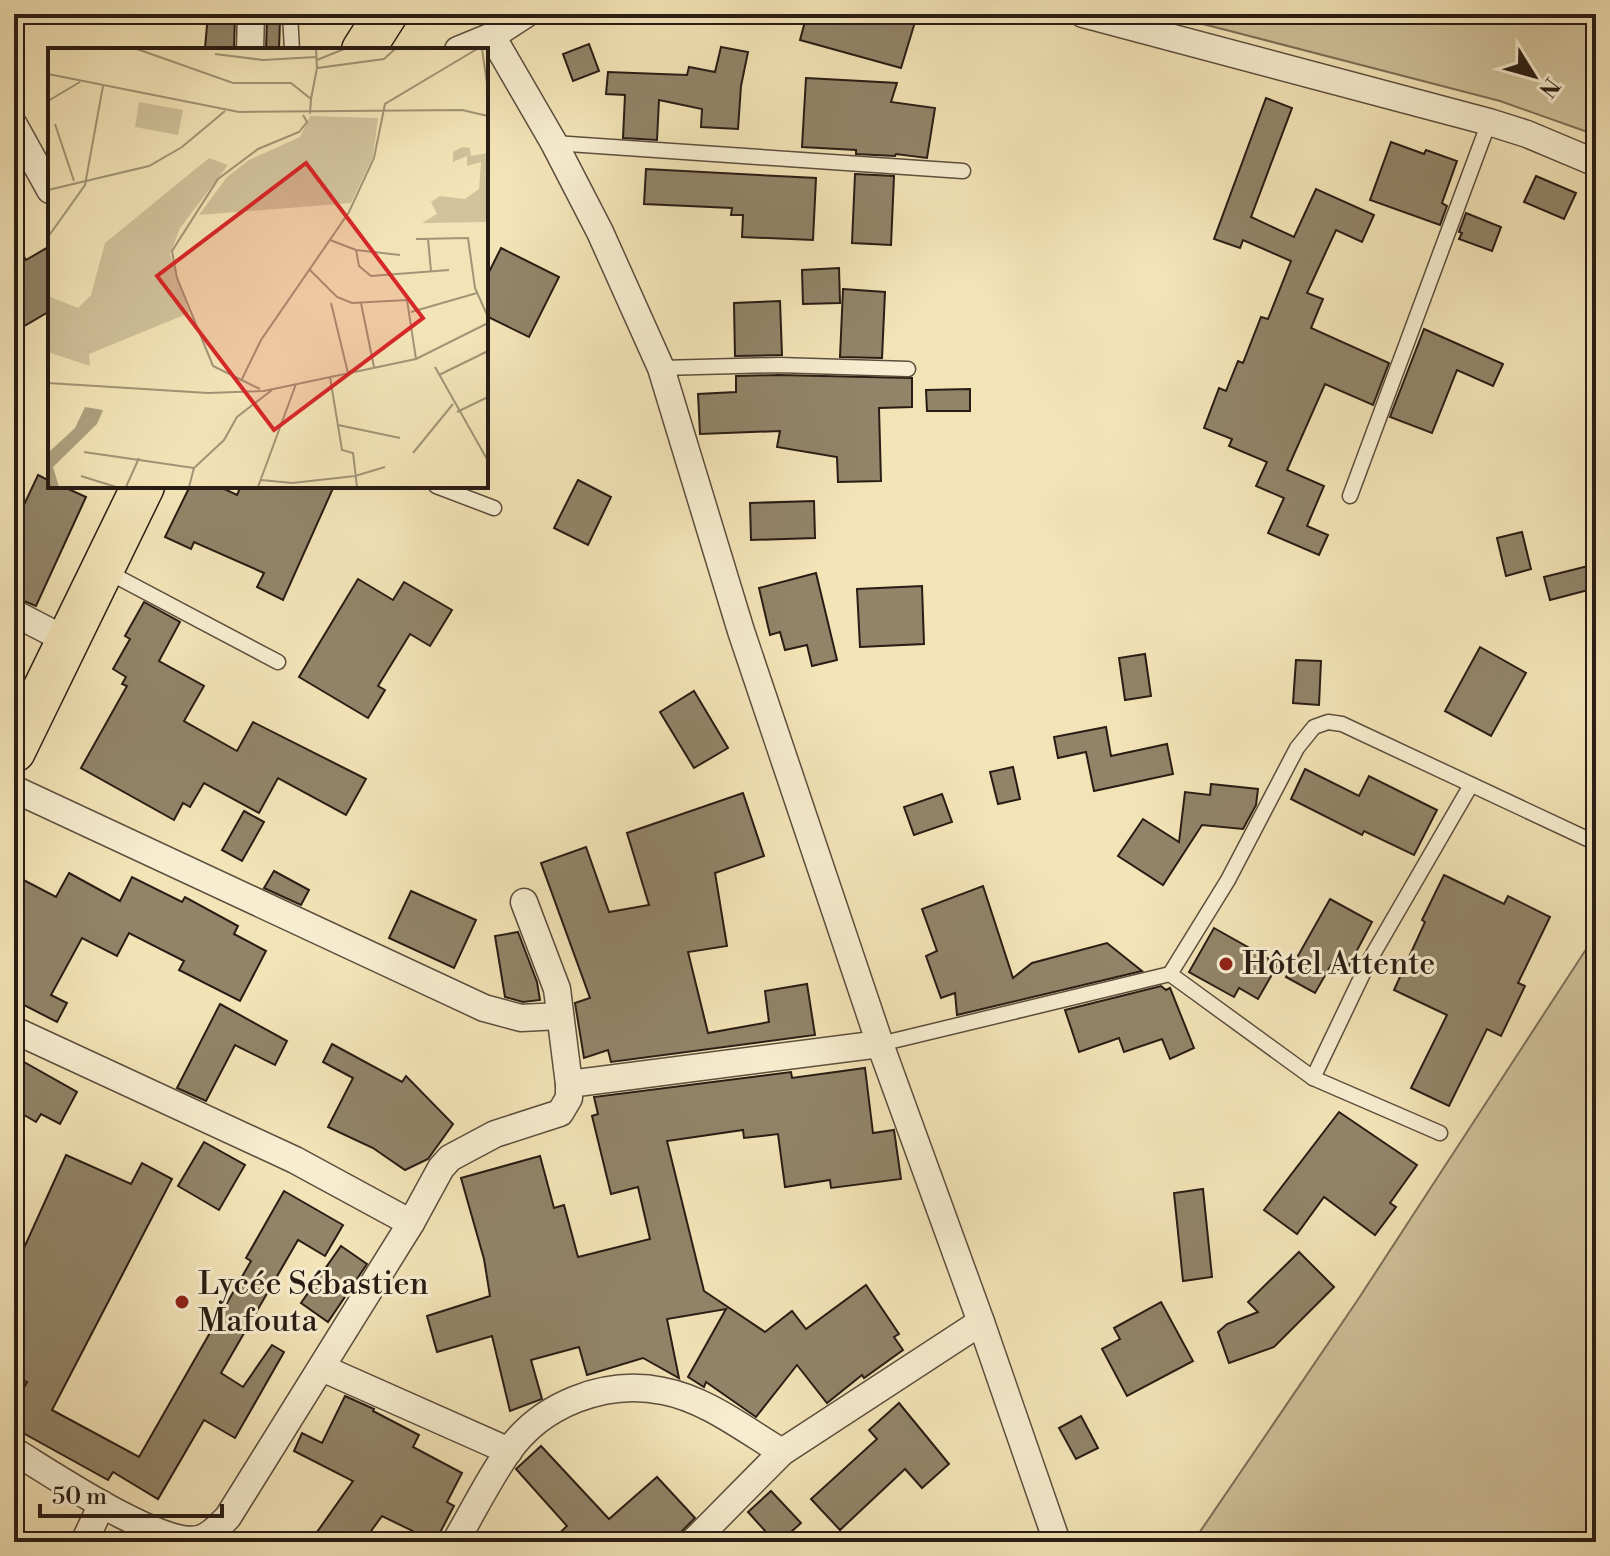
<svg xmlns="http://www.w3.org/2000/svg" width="1610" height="1556" font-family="'Libre Bodoni',serif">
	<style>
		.green { fill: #d1c29b; stroke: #7d6f58; stroke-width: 2 }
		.building { fill: #928469; stroke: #291c14; stroke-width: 2 }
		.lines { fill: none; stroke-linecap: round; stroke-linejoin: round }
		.service-casing { stroke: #5c4e3d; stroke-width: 17 }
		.minor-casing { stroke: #5c4e3d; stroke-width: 29 }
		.primary-casing { stroke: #291c14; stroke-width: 45 }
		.service { stroke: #f7edd0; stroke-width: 14 }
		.minor { stroke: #f7edd0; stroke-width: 26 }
		.primary { stroke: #f3e4b7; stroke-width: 42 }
		.poi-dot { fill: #8f2418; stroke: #f7edd0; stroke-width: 3 }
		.labels { text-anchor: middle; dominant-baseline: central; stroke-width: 6; stroke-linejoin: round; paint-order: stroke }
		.poi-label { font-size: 32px; fill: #291c14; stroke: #f7edd0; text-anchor: start }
		.inset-road { fill: none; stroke: #a29476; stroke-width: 2 }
		.view { fill: #d62828; fill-opacity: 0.15; stroke: #d62828; stroke-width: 4 }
		.inset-edge { fill: none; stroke: #291c14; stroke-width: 4 }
	</style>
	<rect width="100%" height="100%" fill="#f3e4b7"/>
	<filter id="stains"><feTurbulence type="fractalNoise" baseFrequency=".0025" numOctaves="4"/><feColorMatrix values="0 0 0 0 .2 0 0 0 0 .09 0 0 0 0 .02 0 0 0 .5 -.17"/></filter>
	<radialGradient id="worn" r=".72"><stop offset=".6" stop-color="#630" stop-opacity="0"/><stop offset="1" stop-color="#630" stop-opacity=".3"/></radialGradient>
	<g class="green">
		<path d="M1206,14H1596V135L1500,101L1203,24Z"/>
		<path d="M1596,934V1542H1193L1357,1301Z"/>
	</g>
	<g class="building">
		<path d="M208,14L235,16L234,50L205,48Z"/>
		<path d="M807,14H887L915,22L901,68L800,40Z"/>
		<path d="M267,18L280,19L279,50H266Z"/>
		<path d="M589,44L599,71L573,81L563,54Z"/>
		<path d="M721,47L748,52L741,86L738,129L701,127L702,109L659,100L657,140L623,138L625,95L606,94L608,72L687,75L689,67L715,72Z"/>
		<path d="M806,78L897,83L891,102L935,108L927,158L896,154L895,156L856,154V150L802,147Z"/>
		<path d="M1266,98L1292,108L1251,217L1294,237L1316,189L1374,215L1362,242L1336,230L1307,293L1323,299L1311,328L1389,363L1373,405L1325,384L1287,470L1324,486L1307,526L1328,535L1319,555L1268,533L1284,498L1256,486L1267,462L1229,446L1232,439L1204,428L1219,388L1226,391L1238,361L1243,363L1261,317L1268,319L1291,261L1243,240L1240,248L1214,239Z"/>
		<path d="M1391,142L1424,154L1426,150L1457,161L1442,203L1447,206L1440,225L1370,200Z"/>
		<path d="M646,169L816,178L813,240L742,237L743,215H731L732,208L644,204Z"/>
		<path d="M855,174L894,176L891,245L852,243Z"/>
		<path d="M1536,176L1576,193L1564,219L1524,202Z"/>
		<path d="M1466,213L1501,227L1492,251L1459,239L1462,233L1459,232Z"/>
		<path d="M14,239L26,260L50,246V311L14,332Z"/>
		<path d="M501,248L559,277L529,337L486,316V278Z"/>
		<path d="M839,268L840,303L803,304L802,270Z"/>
		<path d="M843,289L885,292L882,358L840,357Z"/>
		<path d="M780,301L782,355L735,356L734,303Z"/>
		<path d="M1424,329L1503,364L1493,386L1457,370L1432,433L1390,417Z"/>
		<path d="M778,375L912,378V407L879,408L881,481L838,482L837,457L777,447L780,431L700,434L698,394L736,392V376Z"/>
		<path d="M970,389V411H927L926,390Z"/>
		<path d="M38,475L50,481V486H62L86,497L36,606L14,597V526Z"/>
		<path d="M578,480L611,497L588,545L554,528Z"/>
		<path d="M190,486H218L237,495L241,486H334L283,600L257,587L264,573L194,542L191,549L165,537Z"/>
		<path d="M814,501L815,538L751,540L750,503Z"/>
		<path d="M1522,532L1531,569L1506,576L1497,538Z"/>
		<path d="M1596,564V588L1550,600L1544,577Z"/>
		<path d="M816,573L837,660L812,666L807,645L785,650L780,632L770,635L759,588Z"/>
		<path d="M358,579L393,600L404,582L452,610L430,646L410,634L378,686L385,690L368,718L299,677Z"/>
		<path d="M922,586L924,644L860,647L857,589Z"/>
		<path d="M144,602L180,622L159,661L204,686L184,721L237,751L253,722L366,779L346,815L278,778L259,813L204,783L190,807L183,803L174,820L81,768L127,686L122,684L126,677L113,669L130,639L125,636Z"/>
		<path d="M1480,647L1526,673L1491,736L1445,711Z"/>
		<path d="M1145,654L1151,696L1125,700L1119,658Z"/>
		<path d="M1296,660L1321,661L1319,705L1293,703Z"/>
		<path d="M694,691L728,748L694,768L660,712Z"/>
		<path d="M1106,727L1111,756L1167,744L1173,774L1094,791L1086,752L1058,758L1054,737Z"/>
		<path d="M1013,767L1020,799L998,804L990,772Z"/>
		<path d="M1305,769L1359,796L1369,776L1437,810L1414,855L1364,831L1362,835L1291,799Z"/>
		<path d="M1211,784L1258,789L1256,805L1243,829L1202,825L1163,885L1118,856L1143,819L1179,842L1185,792L1210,795Z"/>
		<path d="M743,793L764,856L715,873L727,946L688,952L708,1033L769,1022L765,991L807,984L815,1035L611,1062L608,1050L584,1058L575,1003L590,998L541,863L586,847L609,912L649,905L627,833Z"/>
		<path d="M942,794L952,822L914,835L904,807Z"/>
		<path d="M244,811L264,822L242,861L222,850Z"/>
		<path d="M274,871L309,890L301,905L264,888Z"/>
		<path d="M69,873L120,901L132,877L182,902L185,897L238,926L234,934L266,951L240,1001L179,970L184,961L129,933L117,956L82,938L51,995L67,1003L57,1022L14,1000V875L56,897Z"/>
		<path d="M1444,875L1504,904L1508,896L1550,917L1518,983L1525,986L1501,1036L1487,1029L1449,1106L1411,1088L1447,1015L1394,990L1425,922L1422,920Z"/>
		<path d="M983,886L1013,978L1032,963L1107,943L1142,971L957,1015L955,993L941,998L926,956L937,951L922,909Z"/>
		<path d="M411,891L476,920L454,968L389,938Z"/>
		<path d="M1330,899L1372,922L1345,973L1331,965L1315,993L1286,977Z"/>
		<path d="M1214,928L1278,964L1258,999L1239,988L1234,997L1189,972Z"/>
		<path d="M518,932L537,982L540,1000L523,1002L505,997L495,936Z"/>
		<path d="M1161,986L1166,990L1170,988L1194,1048L1170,1059L1162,1039L1124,1052L1119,1038L1079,1052L1065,1010Z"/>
		<path d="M220,1004L287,1041L275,1065L235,1045L206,1101L177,1088Z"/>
		<path d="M332,1044L402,1082L406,1076L453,1124L428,1159L405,1170L373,1148L328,1127L353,1078L323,1062Z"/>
		<path d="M24,1062L77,1092L60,1124L41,1114L36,1122L19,1112L23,1105L14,1100V1081Z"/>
		<path d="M865,1068L873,1133L894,1130L901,1179L831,1188L830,1180L785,1187L778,1134L744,1138L743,1130L667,1141L704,1291L765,1332L792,1311L806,1329L866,1285L899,1334L894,1337L903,1350L864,1378L862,1375L827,1403L797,1365L756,1417L706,1382L704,1387L688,1377L726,1309L667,1319L679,1378L643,1358L587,1375L579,1347L531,1360L542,1399L510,1411L492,1336L437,1352L427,1316L490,1296L484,1259L461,1178L540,1156L554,1208L564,1205L578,1257L650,1239L638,1187L611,1194L592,1116L598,1114L594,1097L791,1072L792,1078Z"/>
		<path d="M1339,1112L1417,1165L1390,1203L1396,1207L1375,1235L1324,1197L1297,1234L1264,1210Z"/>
		<path d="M204,1142L245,1165L219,1210L178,1186Z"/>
		<path d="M66,1155L131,1184L142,1163L172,1179L52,1410L139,1457L251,1261L246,1258L284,1191L343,1225L325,1256L298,1240L221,1373L243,1387L272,1345L284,1352L235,1438L204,1420L158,1499L113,1472L108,1480L14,1428V1406L27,1382L14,1376V1270Z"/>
		<path d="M1203,1189L1212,1277L1183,1281L1174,1193Z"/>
		<path d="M341,1246L367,1264L328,1322L301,1303Z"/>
		<path d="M1299,1252L1334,1287L1274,1347L1229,1363L1218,1332L1227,1324L1258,1312L1248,1302Z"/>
		<path d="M1161,1302L1193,1361L1127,1396L1102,1349L1120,1339L1114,1328Z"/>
		<path d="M345,1396L374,1409L373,1411L419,1435L413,1447L462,1473L447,1502L454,1506L435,1542L382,1516L363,1542H310L353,1481L294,1451L302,1433L322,1443Z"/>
		<path d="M899,1403L949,1464L922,1488L905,1469L840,1530L811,1499L877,1439L869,1430Z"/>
		<path d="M1081,1416L1098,1448L1076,1459L1059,1428Z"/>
		<path d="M541,1446L609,1519L657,1477L695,1518L671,1542H550L567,1526L516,1469Z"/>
		<path d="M771,1491L801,1523L780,1542H775L748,1512Z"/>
	</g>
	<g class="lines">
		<g class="service-casing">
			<g id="service">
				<path d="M290,14L292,50"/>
				<path d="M554,143L963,171"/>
				<path d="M661,368L778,365L908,369"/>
				<path d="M436,486L494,508"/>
				<path d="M1350,496L1489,122"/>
				<path d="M106,571L278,662"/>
				<path d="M1170,974L1228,880L1297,748L1314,727L1328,722L1342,724L1596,843"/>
				<path d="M880,1044L1170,974L1313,1078L1440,1133"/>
				<path d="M1313,1078L1369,961L1471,785"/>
			</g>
		</g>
		<g class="minor-casing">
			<g id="minor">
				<path d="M1083,14L1489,122L1527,134L1596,163"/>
				<path d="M492,36L554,143L600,232L661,368L741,631L880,1044L981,1322L1057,1542"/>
				<path d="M250,50L251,14"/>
				<path d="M458,50L492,36L526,14"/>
				<path d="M14,125L50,190"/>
				<path d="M14,613L68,641"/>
				<path d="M14,789L484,1008L521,1018L560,1016"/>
				<path d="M524,902L557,989L569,1084"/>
				<path d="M14,1030L295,1160L411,1223"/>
				<path d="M322,1368L509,1451"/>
				<path d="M14,1451C49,1472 161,1548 199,1539C211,1536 220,1525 228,1517L411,1223L441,1168L450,1158L495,1134L560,1113L569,1098V1084L880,1044"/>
				<path d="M84,1542L102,1504"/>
				<path d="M455,1542C473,1512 488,1480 508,1452C541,1404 606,1379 663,1391C706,1399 745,1430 782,1452"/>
				<path d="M693,1542L782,1452L981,1322"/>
			</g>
		</g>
		<g class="primary-casing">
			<g id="primary">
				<path d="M363,50L386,14"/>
				<path d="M14,751L143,486"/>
			</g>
		</g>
		<use href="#service" class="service"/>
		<use href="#minor" class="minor"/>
		<use href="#primary" class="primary"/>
	</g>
	<g class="poi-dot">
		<circle cx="1226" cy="964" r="8"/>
		<circle cx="182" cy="1302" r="8"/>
	</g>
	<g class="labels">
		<g class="poi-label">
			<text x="1242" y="964">Hôtel Attente</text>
			<text x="198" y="1284">Lycée Sébastien<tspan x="198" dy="37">Mafouta</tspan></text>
		</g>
	</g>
	<g transform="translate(48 48)">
		<rect width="440" height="440" fill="#f3e4b7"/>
		<path d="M91,54L135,62L130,87L87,79ZM262,68L330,70L325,109L303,155L151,167L179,129L201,112L252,89ZM414,99L422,100L423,108L440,105V174L374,175L389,166L383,154L392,148L417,151L431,141L433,114L419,118V108L405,114V104ZM161,110L180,117L132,180L122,206L141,265L41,306L42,318L0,304V248L30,260L43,247L57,195Z" fill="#d1c29b"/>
		<path d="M37,359L55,362L49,376L5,419L11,439H0V405L27,380Z" fill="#aea080"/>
		<path class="inset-road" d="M89,1L185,35H243L263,51L262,66M268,1L269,20L336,11L347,1M434,1L440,42M167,6L215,12L268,9M269,12L296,1M0,26L191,64L414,62L440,68M263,51L269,20M0,53L32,34M7,76L26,133M0,142L101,118L134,99L177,63M0,189L37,137L55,38M368,191L420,190L427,240L440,269M380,191L383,223M282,192L308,202L352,207M308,202L311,218L323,228L401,222M262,222L289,249L304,255L359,252L368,311M283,255L300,325M313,255L326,319M363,264L429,245M387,319L440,413M391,327L440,303M282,329L294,402L305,405L309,439M193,333L213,292L301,164L326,110L337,56L429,1M0,335L160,345L216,343L368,311L440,275M212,341L165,318L129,230L124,203L170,131L210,101L251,84L259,74L255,67M409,364L440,349M290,377L352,390M36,404L146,420M365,405L405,356M33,428L68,439M213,432L244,435L307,428L337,419M78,439L91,410M141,439L146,420L176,392L189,369L224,342M210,439L248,336"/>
		<path class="view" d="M258,115L375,270L226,382L109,228Z"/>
		<rect width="440" height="440" class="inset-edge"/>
	</g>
	<rect width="1610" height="1556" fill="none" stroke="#f3e4b7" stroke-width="48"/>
	<rect x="16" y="16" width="1578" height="1524" fill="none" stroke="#291c14" stroke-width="4"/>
	<rect x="24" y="24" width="1562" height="1508" fill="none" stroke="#291c14" stroke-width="2"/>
	<g transform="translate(1534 76) rotate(127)" stroke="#f7edd0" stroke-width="6" paint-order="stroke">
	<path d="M0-6L14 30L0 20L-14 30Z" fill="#291c14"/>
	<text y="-12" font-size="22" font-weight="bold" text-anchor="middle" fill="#291c14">N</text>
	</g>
	<path d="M40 1504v12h182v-12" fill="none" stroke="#291c14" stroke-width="4"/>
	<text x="52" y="1504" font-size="24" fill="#291c14" stroke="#f7edd0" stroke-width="6" paint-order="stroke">50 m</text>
	<rect width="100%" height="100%" filter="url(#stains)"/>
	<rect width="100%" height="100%" fill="url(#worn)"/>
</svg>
